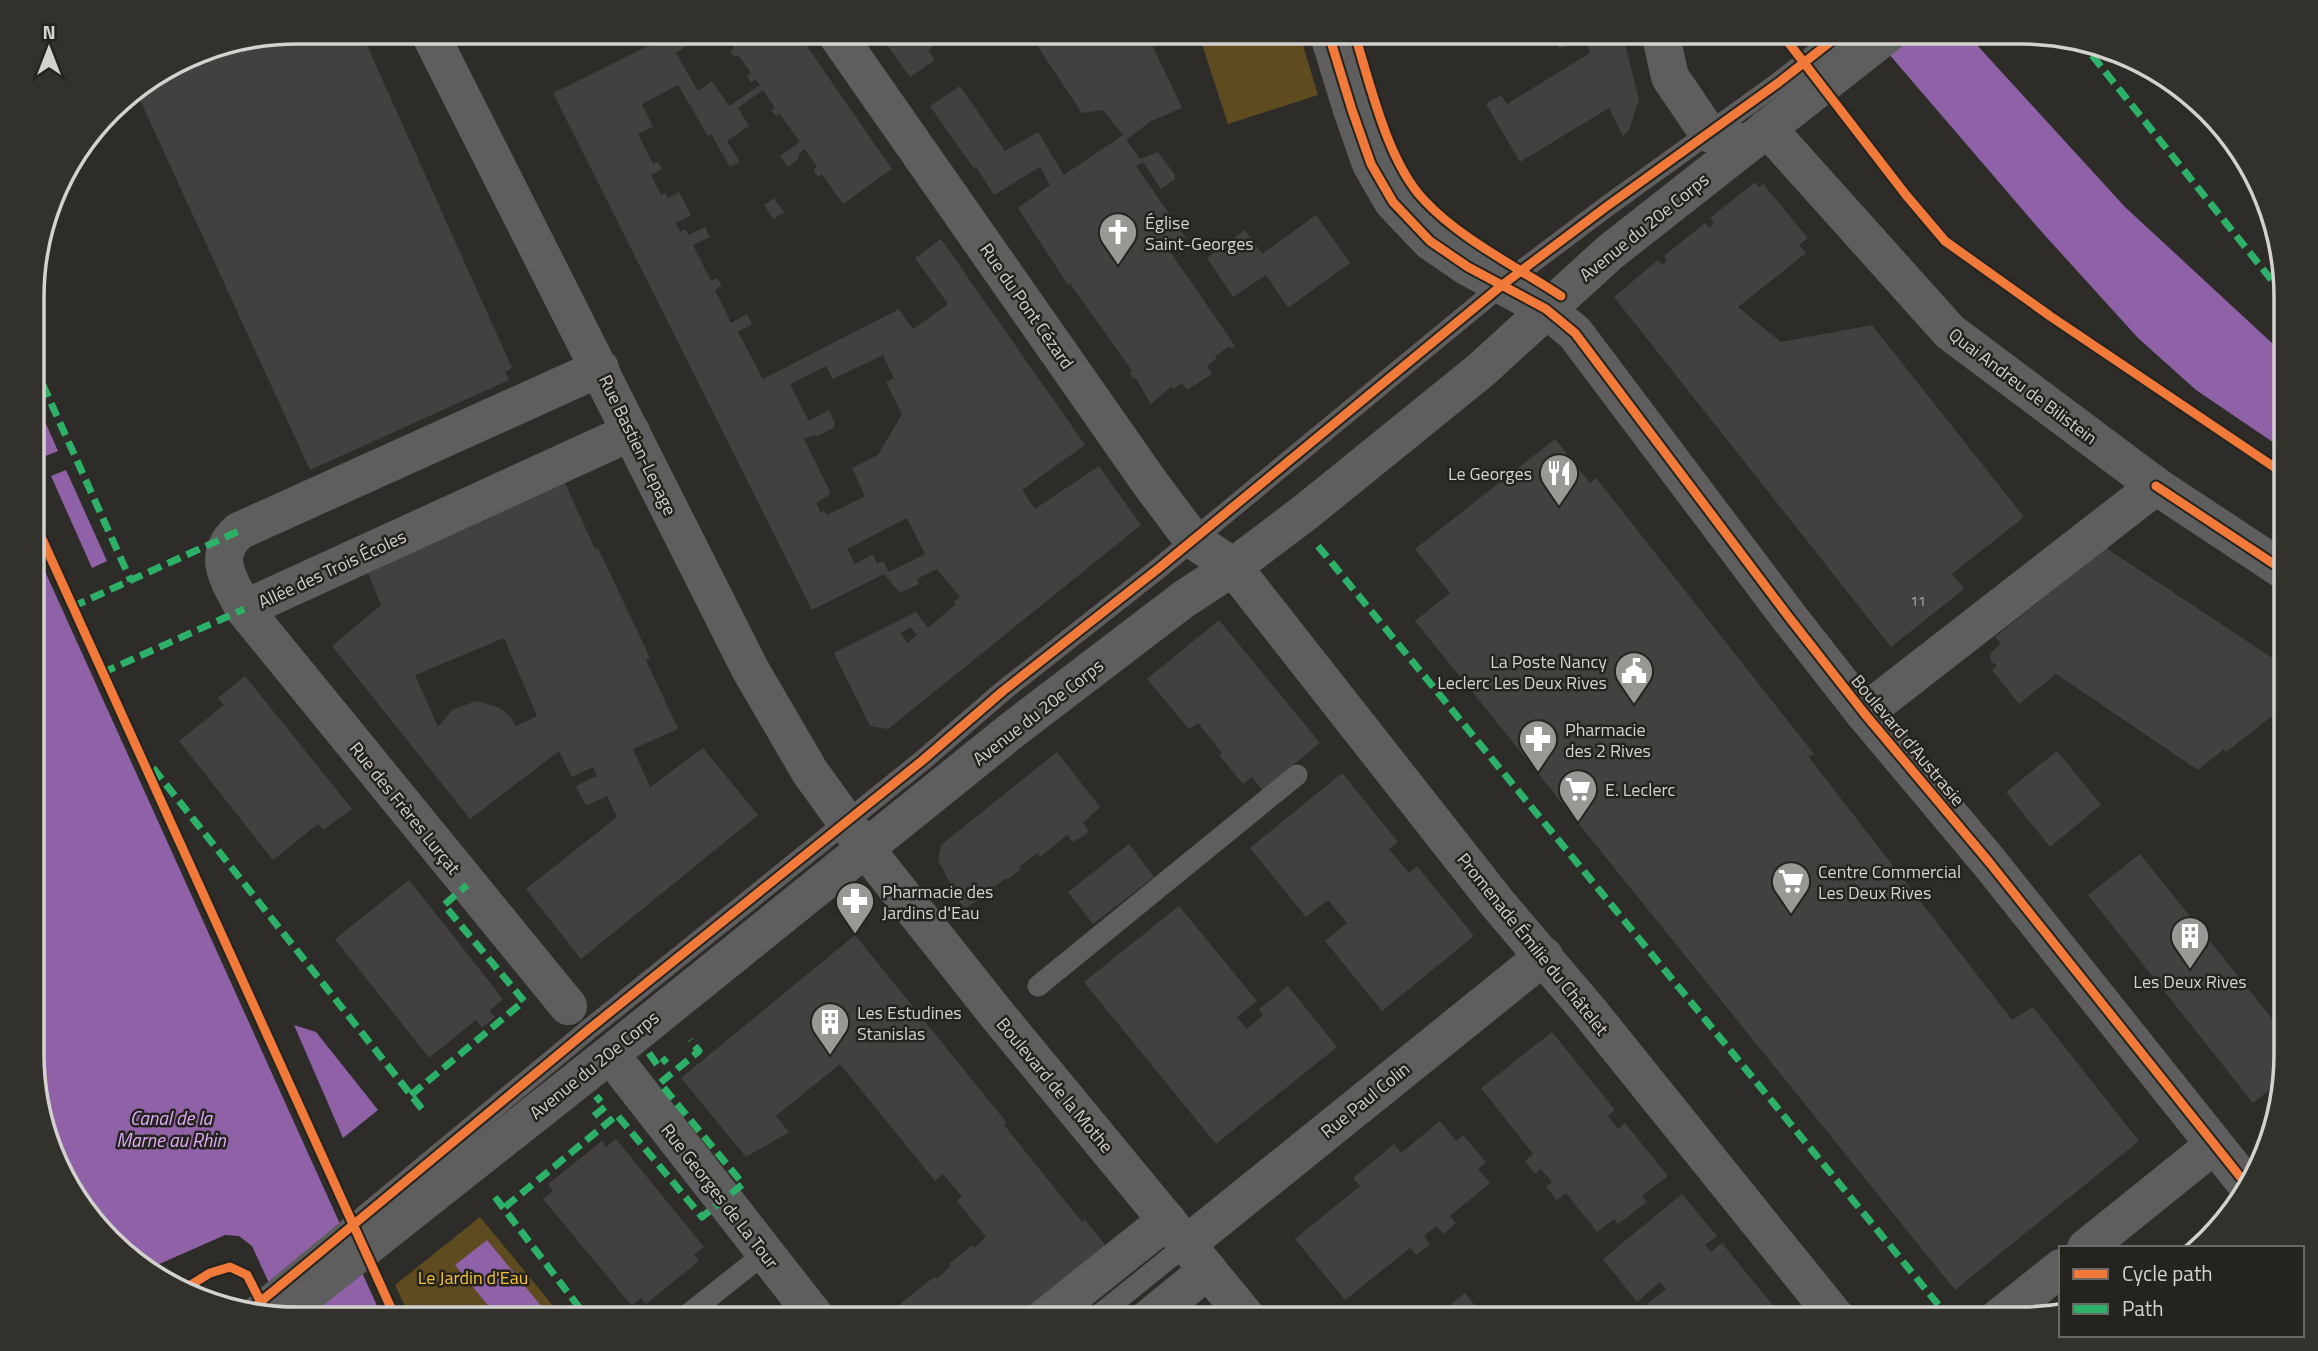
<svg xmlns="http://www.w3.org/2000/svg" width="2318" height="1351" font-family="'Titillium Web',sans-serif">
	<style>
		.green { fill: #5e4c20 }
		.water { fill: #8f61a6 }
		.building { fill: #42413f; fill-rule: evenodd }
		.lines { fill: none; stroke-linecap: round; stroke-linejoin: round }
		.service { stroke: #5e5e5e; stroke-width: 21 }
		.minor { stroke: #5e5e5e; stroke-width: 38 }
		.tertiary { stroke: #5e5e5e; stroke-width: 38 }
		.quiet { stroke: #2db169; stroke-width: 7; stroke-dasharray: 14 7; stroke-linecap: butt }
		.cycleway-casing { stroke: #25231e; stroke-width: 13 }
		.cycleway { stroke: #f17a3a; stroke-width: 9 }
		.labels { text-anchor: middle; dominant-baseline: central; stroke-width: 5; stroke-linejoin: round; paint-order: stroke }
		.number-label { font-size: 14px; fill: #b0aeab }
		.poi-label { font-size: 18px; fill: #d4d2cf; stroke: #25231e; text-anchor: start }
		.street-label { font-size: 18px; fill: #d4d2cf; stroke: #25231e }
		.park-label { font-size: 18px; fill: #f5c039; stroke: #25231e }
		.water-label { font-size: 19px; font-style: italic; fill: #e1abfb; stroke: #25231e }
		.rim { fill: none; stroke: #d4d2cf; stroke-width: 3.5 }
	</style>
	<rect width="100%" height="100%" fill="#2e2c29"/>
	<g class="green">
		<path d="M1198,32H1299L1318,95L1228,124Z"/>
		<path d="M480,1217L564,1319H411L395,1285Z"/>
	</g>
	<g class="water">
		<path d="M1870,32H1965L2125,207L2286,356V451L2196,390L2138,338L2040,230Z"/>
		<path d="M34,397L58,451L43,457L34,437Z"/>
		<path d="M66,470L107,561L92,568L51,476Z"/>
		<path d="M34,547L383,1319L285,1318L252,1246L239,1236L225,1235L148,1269L76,1201L34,1089Z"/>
		<path d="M294,1025L316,1032L378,1110L343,1138Z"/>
		<path d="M487,1240L552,1319H499L455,1265Z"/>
	</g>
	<g class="building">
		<path d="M296,32H361L512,368L505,372L509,380L310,470L135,89L232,44Z"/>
		<path d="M663,32H691L696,40L676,53L698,91L712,81L729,106L760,85L755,79L751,83L747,76L751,73L738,55L734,57L730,51L734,48L722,32H797L892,169L843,204L822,174L818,177L813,170L817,167L805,149L799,154L798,159L788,167L780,156L800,142L780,114L776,116L771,110L775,108L763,90L738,108L749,126L727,141L740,162L730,167L711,134L708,136L678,85L642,104L653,127L638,134L653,164L658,162L662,169L651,175L661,195L665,192L668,198L679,192L691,215L676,223L680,232L685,229L689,235L705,227L710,237L693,245L711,281L717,278L722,286L715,290L731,323L747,314L752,324L738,332L763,379L899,309L913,329L948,304L915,258L941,239L1085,445L1022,490L1035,509L1099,466L1141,525L888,729L870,726L834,653L916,612L928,628L956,604L954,602L960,597L937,569L917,579L919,584L900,593L884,574L812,610L553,93L666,37ZM883,355L894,378L886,382L902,414L878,455L852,468L865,496L827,515L824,510L821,513L816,503L831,494L804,439L814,435L818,436L833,428L835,423L829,410L809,421L790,384L826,366L833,379ZM907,518L925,554L889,572L883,561L877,564L873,554L855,564L847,549ZM911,627L917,635L908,643L900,633Z"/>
		<path d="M878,32H955L928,50L935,60L910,77Z"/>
		<path d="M1028,32H1146L1182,108L1151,121L1126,140L1140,159L1158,152L1175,175V179L1161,189L1143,162L1136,166L1186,238L1169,250L1235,346L1231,348L1229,346L1215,357L1216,359L1207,366L1212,374L1187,390L1182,383L1173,389L1172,386L1151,404L1135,377L1133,379L1130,373L1132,371L1070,283L1068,285L1018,208L1050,185L1040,167L994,195L976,167L974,169L930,106L960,86L1005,151L1038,132L1064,175L1123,135L1103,110L1082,113Z"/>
		<path d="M1556,32H1622L1639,100L1629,130L1623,136L1609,108L1520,162L1486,104L1501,95L1507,104L1590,53L1587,43L1559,48Z"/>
		<path d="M1755,182L1759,187L1763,184L1808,238L1799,245L1806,253L1738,307L1781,342L1872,325L2024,517L1952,574L1964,589L1891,647L1614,297L1658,260L1662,265L1667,261L1664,256L1705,223L1709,228L1714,223L1710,218Z"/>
		<path d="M774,198L784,212L773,219L764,205Z"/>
		<path d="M1316,215L1350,263L1288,308L1266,275L1233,297L1207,258L1245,230L1262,254Z"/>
		<path d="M1555,439L1590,483L1596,478L1814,754L1808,756L2012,1020L2033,1007L2139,1141L1955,1290L1415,621L1450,593L1415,549Z"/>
		<path d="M564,481L595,549L598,548L650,658L646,660L678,729L633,749L650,787L703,748L758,815L581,959L526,889L617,817L607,796L586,806L576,786L597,776L593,767L572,777L559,751L470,819L332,646L381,605L368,573ZM504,638L537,716L516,726L510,716L500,708L477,701L453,709L438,727L415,675Z"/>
		<path d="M2106,548L2286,667V705L2226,752L2224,749L2198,770L2056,674L2019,704L1992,670L1997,665L1991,662L1990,654L2001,643L1995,637Z"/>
		<path d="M1219,620L1320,743L1262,790L1252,777L1243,784L1219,755L1222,753L1198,723L1189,729L1147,679Z"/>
		<path d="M245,676L352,809L323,830L318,824L273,860L179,741L224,705L218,698Z"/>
		<path d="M2057,751L2101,805L2050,847L2006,792Z"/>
		<path d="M1057,752L1100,807L1083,823L1088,830L1087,834L1072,842L1067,835L1040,857L1038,853L1019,867L1020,870L1007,880L1006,878L964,910L938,860L941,845Z"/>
		<path d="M1342,773L1398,842L1389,849L1409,873L1417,866L1474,936L1382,1011L1325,941L1347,923L1328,900L1306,917L1250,848Z"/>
		<path d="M1129,844L1154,877L1093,924L1068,892Z"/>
		<path d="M2140,854L2286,1036V1071L2284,1078L2253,1103L2088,895Z"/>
		<path d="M409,880L503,999L489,1011L495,1017L482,1028L476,1020L429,1058L335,939Z"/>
		<path d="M1179,906L1257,1001L1237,1017L1247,1029L1263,1015L1259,1009L1288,986L1337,1047L1216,1144L1084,982Z"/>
		<path d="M855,935L1007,1123L1004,1125L1082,1222L1085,1220L1107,1247L1019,1319H881L934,1277L936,1279L951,1266L949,1264L972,1245L974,1248L986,1237L957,1201L962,1197L943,1174L935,1181L840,1064L776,1116L789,1132L746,1157L681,1078Z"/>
		<path d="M1552,1032L1615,1110L1608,1116L1618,1129L1625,1123L1668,1176L1642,1196L1647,1202L1618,1224L1614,1219L1597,1232L1566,1193L1557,1200L1546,1187L1552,1182L1541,1169L1535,1174L1525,1161L1533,1154L1481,1088Z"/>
		<path d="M1440,1121L1456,1141L1463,1135L1486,1162L1478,1169L1490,1183L1450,1216L1456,1223L1443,1234L1436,1226L1424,1236L1430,1245L1416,1255L1410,1248L1345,1300L1295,1239L1360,1186L1353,1178L1394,1144L1401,1153Z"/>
		<path d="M616,1139L704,1247L694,1255L699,1261L646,1304L641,1298L632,1306L543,1199L553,1191L548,1184L602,1141L606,1147Z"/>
		<path d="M1682,1194L1717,1236L1705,1245L1711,1252L1722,1243L1784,1319H1659L1647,1304L1666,1289L1660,1282L1637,1302L1603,1259Z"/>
		<path d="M1465,1293L1486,1319H1432Z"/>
	</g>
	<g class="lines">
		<g class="service">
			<path d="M1038,986L1297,775"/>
			<path d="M247,1313L588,1030L923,760L1003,691L1159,568L1501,286L1606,207L1778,83L1843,32"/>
			<path d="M682,1319L764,1254"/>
			<path d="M1094,1319L1187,1244"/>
		</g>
		<g class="minor">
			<path d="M835,32L1150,483L1192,539L1233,567L1498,904L1589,1011L1837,1319"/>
			<path d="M1660,32L1670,77L1708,133L1747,144"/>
			<path d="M1767,128L1950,332L2156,486L2286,572"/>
			<path d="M600,368L239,531C210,557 230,581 244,609L631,432"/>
			<path d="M244,609L568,1006"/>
			<path d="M1864,713L2156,486"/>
			<path d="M624,1072L817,1319"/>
			<path d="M1187,1244L1544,956"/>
			<path d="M2086,1248L2214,1145"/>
			<path d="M1043,1319L1167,1220"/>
			<path d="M1148,1319L1208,1270"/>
			<path d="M1997,1319L2061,1268"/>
		</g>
		<g class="tertiary">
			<path d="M429,32L750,669L810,772L864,847L999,1017L1248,1319"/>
			<path d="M1328,32L1352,110L1371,164L1393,202L1430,241L1468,267L1546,309L1575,333L1788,616L1864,713L1989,862L2250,1189"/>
			<path d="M278,1317L609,1055L1011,731L1184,599L1233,567L1307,511L1481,370L1609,253L1890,32"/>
		</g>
		<g class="quiet">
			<path d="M2079,39L2286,298"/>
			<path d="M34,365L131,581"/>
			<path d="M1318,546L1950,1319"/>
			<path d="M72,607L239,531"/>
			<path d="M102,673L244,609"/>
			<path d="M153,768L422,1109"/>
			<path d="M649,1053L658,1066L667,1058"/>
			<path d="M411,1095L524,1001L444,905L467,885"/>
			<path d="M594,1116L605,1107L596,1096"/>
			<path d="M495,1197L588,1319"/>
			<path d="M505,1207L617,1115L702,1217L743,1184L660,1083L699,1051L690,1040"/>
		</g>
		<g class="cycleway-casing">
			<g id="cycleway">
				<path d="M1328,32L1352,110L1371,164L1393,202L1430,241L1468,267L1546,309L1575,333L1788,616L1864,713L1989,862L2250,1189"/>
				<path d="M1354,32C1370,83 1387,161 1424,200C1459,238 1517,267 1561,296"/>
				<path d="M1784,32L1788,42L1906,195L1945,241L2050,316L2286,475"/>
				<path d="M2156,486L2286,572"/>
				<path d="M34,521L396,1319"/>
				<path d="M181,1291L210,1273L230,1267L247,1275L268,1316"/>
				<path d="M247,1313L588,1030L923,760L1003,691L1159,568L1501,286L1606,207L1778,83L1843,32"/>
			</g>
		</g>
		<use href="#cycleway" class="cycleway"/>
	</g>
	<defs>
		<g id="church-pin" transform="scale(2.0125)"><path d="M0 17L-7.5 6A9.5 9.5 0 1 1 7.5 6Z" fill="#9a9895" stroke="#25231e"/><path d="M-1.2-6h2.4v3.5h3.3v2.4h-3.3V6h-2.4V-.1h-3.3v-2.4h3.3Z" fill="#fff"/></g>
		<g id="restaurant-pin" transform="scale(2.0125)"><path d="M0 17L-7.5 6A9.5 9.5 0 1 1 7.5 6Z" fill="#9a9895" stroke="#25231e"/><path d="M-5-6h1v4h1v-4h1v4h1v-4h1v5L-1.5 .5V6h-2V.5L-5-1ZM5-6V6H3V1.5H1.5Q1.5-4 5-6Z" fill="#fff"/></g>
		<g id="civic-pin" transform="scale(2.0125)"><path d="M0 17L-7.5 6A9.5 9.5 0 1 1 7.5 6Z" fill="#9a9895" stroke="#25231e"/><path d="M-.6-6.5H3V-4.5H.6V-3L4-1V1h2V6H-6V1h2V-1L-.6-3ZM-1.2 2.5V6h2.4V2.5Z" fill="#fff"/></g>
		<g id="pharmacy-pin" transform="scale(2.0125)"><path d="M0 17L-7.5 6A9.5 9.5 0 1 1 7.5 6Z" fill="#9a9895" stroke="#25231e"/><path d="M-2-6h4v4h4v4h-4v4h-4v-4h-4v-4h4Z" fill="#fff"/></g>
		<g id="supermarket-pin" transform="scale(2.0125)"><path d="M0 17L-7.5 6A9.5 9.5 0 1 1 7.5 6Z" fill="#9a9895" stroke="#25231e"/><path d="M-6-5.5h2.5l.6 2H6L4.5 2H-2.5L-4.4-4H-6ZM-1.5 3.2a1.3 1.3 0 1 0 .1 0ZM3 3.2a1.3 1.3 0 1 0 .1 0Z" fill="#fff"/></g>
		<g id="building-pin" transform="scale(2.0125)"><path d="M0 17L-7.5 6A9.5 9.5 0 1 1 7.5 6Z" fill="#9a9895" stroke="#25231e"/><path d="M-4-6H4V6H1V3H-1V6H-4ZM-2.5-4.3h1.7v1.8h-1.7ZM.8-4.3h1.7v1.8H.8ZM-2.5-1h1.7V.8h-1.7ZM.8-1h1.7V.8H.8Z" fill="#fff"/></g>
	</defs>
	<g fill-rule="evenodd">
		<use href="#church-pin" x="1118" y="232"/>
		<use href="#restaurant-pin" x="1559" y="473"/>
		<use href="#civic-pin" x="1634" y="671"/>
		<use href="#pharmacy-pin" x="1538" y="739"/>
		<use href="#supermarket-pin" x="1578" y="789"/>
		<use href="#supermarket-pin" x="1791" y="881"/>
		<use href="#pharmacy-pin" x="855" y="901"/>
		<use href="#building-pin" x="2190" y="936"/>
		<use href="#building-pin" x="830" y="1022"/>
	</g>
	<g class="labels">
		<g class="number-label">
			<text x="1918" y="600">11</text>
		</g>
		<g class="poi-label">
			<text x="1145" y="222">Église<tspan x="1145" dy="21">Saint-Georges</tspan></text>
			<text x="1532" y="473" text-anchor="end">Le Georges</text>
			<text x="1607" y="661" text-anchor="end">La Poste Nancy<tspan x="1607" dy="21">Leclerc Les Deux Rives</tspan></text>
			<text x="1565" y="729">Pharmacie<tspan x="1565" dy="21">des 2 Rives</tspan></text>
			<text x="1605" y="789">E. Leclerc</text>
			<text x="1818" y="871">Centre Commercial<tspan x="1818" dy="21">Les Deux Rives</tspan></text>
			<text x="882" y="891">Pharmacie des<tspan x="882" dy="21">Jardins d'Eau</tspan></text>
			<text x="2190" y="981" text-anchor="middle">Les Deux Rives</text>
			<text x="857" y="1012">Les Estudines<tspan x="857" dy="21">Stanislas</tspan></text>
		</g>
		<g class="street-label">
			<text transform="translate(1644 227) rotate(-39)">Avenue du 20e Corps</text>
			<text transform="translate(1027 306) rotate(55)">Rue du Pont Cézard</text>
			<text transform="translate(2023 386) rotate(37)">Quai Andreu de Bilistein</text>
			<text transform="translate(638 445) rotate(64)">Rue Bastien-Lepage</text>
			<text transform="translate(332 569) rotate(-25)">Allée des Trois Écoles</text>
			<text transform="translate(1038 712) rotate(-38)">Avenue du 20e Corps</text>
			<text transform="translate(1908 740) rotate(50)">Boulevard d'Austrasie</text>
			<text transform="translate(405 808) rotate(51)">Rue des Frères Lurçat</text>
			<text transform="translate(1533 944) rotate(51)">Promenade Émilie du Châtelet</text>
			<text transform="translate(594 1065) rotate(-39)">Avenue du 20e Corps</text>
			<text transform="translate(1055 1085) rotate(50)">Boulevard de la Mothe</text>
			<text transform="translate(1365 1100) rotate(-39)">Rue Paul Colin</text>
			<text transform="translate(720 1196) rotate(52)">Rue Georges de La Tour</text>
		</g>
		<g class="park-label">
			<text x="473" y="1277">Le Jardin d'Eau</text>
		</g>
		<g class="water-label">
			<text x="171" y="1117">Canal de la<tspan x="171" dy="22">Marne au Rhin</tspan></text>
		</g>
	</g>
	<path d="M0 0H2318V1351H0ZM297 44H2021A253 253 0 0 1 2274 297V1054A253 253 0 0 1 2021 1307H297A253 253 0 0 1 44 1054V297A253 253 0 0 1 297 44Z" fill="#33312c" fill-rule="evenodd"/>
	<path class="rim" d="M297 44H2021A253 253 0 0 1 2274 297V1054A253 253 0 0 1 2021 1307H297A253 253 0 0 1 44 1054V297A253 253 0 0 1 297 44Z"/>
	<rect x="2059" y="1246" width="245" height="91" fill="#25231e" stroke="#6b6965" stroke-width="2"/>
	<rect x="2073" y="1269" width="35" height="10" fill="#f17a3a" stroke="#6b6965" stroke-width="2"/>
	<text x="2122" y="1281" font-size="21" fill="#d4d2cf">Cycle path</text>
	<rect x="2073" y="1304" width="35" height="10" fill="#2db169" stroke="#6b6965" stroke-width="2"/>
	<text x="2122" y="1316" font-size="21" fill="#d4d2cf">Path</text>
	<g transform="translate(49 49)" stroke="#25231e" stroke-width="5" paint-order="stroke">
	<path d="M0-5L12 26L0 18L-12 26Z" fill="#d4d2cf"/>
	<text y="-10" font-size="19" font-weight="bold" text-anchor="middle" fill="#d4d2cf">N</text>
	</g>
</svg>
